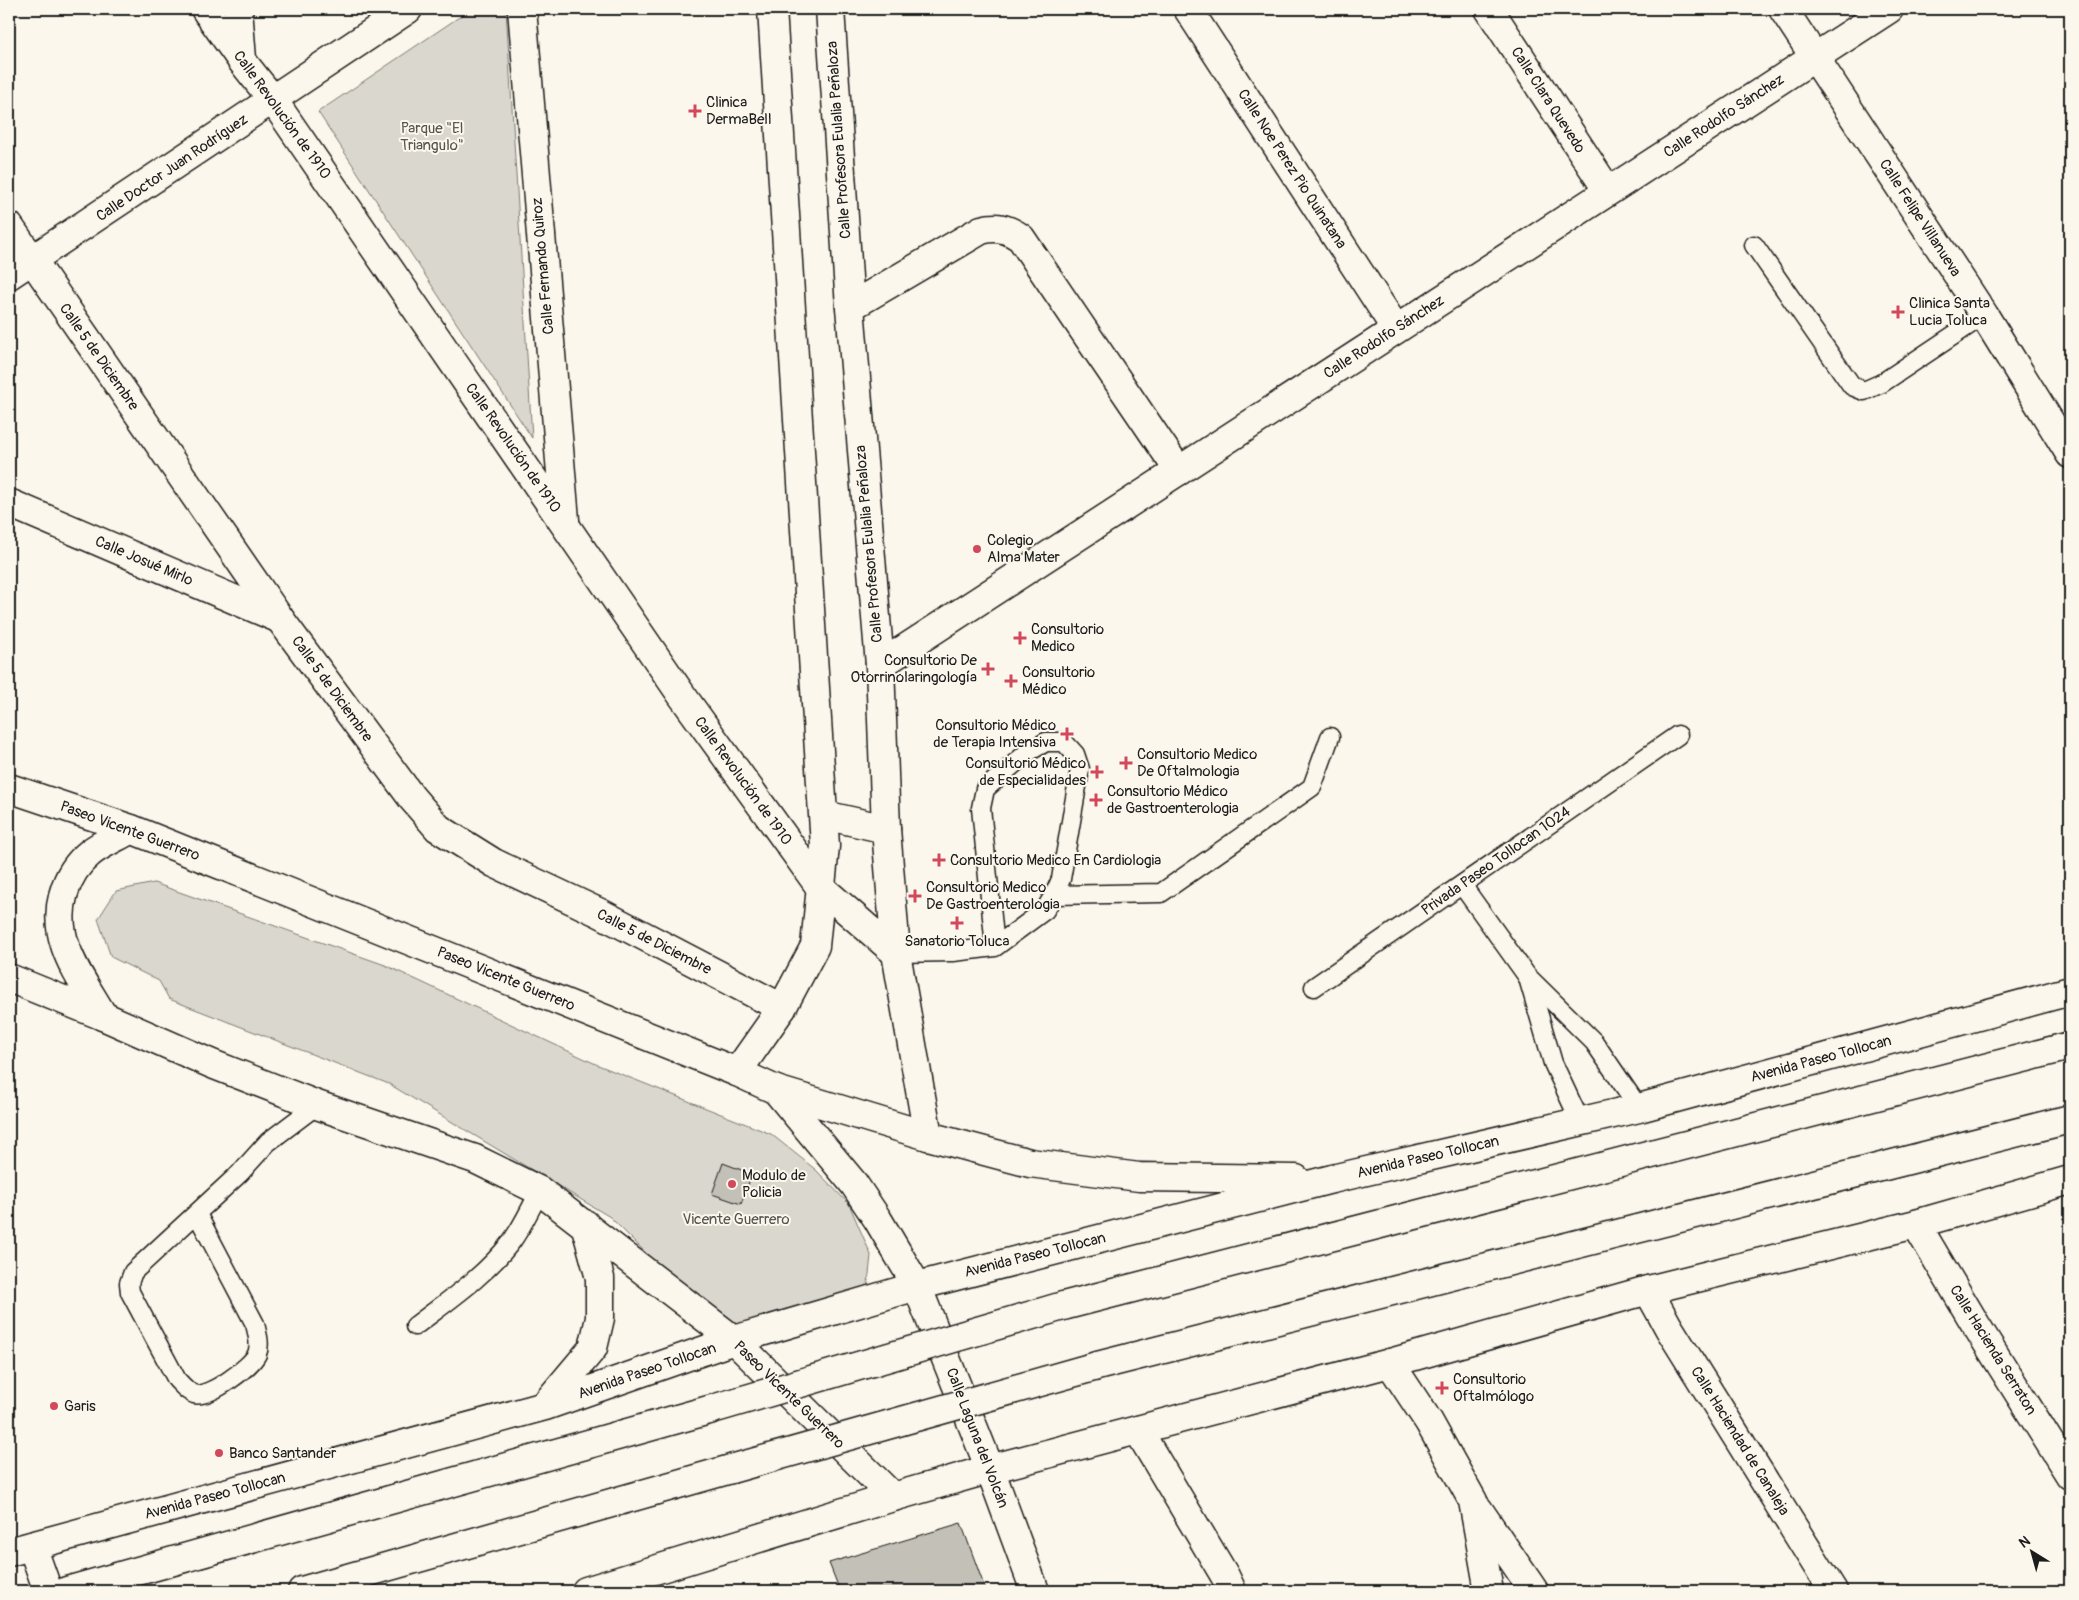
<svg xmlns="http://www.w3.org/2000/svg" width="2079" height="1600" font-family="Pangolin,sans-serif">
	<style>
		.green { fill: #dad7ce; stroke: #7b7a75 }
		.building { fill: #c3c0b8; stroke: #1c1c1c }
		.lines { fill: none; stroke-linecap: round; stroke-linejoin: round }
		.lane-casing { stroke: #1c1c1c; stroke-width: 21 }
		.street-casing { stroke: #1c1c1c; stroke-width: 31 }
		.secondary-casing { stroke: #1c1c1c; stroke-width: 31 }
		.highway-casing { stroke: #1c1c1c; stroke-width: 31 }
		.lane { stroke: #fbf7ec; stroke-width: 18 }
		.street { stroke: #fbf7ec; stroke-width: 28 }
		.secondary { stroke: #fbf7ec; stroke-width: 28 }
		.highway { stroke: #fbf7ec; stroke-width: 28 }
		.highway-bridge-casing { stroke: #1c1c1c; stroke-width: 31; stroke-linecap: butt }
		.highway-bridge { stroke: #fbf7ec; stroke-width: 28 }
		.poi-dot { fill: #d1495b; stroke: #fbf7ec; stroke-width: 2 }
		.labels { text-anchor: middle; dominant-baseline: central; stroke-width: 4; stroke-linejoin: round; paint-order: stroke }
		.street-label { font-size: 15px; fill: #1c1c1c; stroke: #fbf7ec }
		.poi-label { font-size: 15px; fill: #1c1c1c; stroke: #fbf7ec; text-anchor: start }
		.park-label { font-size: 15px; fill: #555451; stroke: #fbf7ec }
	</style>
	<rect width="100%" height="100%" fill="#fbf7ec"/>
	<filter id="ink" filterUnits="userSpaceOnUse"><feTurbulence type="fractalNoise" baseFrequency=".02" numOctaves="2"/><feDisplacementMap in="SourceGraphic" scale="10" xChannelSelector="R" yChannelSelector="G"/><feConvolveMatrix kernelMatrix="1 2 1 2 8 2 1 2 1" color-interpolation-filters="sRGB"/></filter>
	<g filter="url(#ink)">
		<g class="green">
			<path d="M471,9H506L532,438L318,112Z"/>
			<path d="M154,883L385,965L598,1065L771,1134L816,1170L849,1204L871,1255L867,1293L739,1327L682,1289L610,1217L389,1084L169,999L159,981L111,957L98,919L116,891Z"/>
		</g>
		<g class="building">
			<path d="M723,1163L752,1174L741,1204L712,1194Z"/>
			<path d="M961,1523L986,1591H840L829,1563Z"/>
		</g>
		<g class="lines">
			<g class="lane-casing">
				<g id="lane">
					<path d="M1754,245L1852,386L1864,391L1882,383L1984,315"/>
					<path d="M1462,885L1527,976L1594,1042L1639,1108"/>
					<path d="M1054,895L1161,893L1312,787L1330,737"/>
					<path d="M896,953L953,952L995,947L1045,910L1054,895L1061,879L1080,769L1075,754L1064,742H1046L1028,752L985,789L981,808L995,947"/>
					<path d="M1528,978L1553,1063L1580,1121"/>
					<path d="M1314,987L1678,735"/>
					<path d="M197,1214L255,1324C257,1333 261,1344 257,1354C251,1367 208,1399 194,1394C187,1392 182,1385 177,1380L130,1292L129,1283L133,1272L240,1173L268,1142L317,1105"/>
					<path d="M415,1326C449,1300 485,1276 511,1242C523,1226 531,1207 540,1191"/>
				</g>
			</g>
			<g class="street-casing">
				<g id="street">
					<path d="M205,9L242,61L273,100L681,694L820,887L896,953"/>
					<path d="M238,9L242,59"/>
					<path d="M522,9L565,520"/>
					<path d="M830,9L850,307L880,665L886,829L896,953L928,1136"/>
					<path d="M1188,9L1396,329"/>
					<path d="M1489,9L1608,191"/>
					<path d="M1783,9L1984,315L2070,454"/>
					<path d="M9,226L280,619L412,798L438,828L494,863L600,913L782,1008"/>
					<path d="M9,275L408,9"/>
					<path d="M850,307L981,230C997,226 1007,228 1021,238L1179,471"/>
					<path d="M9,503L280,619"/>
					<path d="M880,665L1889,9"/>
					<path d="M824,815L886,829"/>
					<path d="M737,1072L782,1008L815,946L825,846L772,9"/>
					<path d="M1916,1224L1976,1325L2070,1475"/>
					<path d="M1648,1290L1669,1328L1833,1591"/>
					<path d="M1390,1363L1429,1422L1473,1501L1489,1591"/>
					<path d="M1138,1430L1225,1576L1232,1591"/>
					<path d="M990,1469L1035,1591"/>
					<path d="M1478,1509L1534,1591"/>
					<path d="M32,1546L48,1591"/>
				</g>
			</g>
			<g class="secondary-casing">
				<g id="secondary">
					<path d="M9,788L131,829L737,1072L776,1090L854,1184L878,1220L917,1286L990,1469"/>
					<path d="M9,978L103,1016L212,1064L317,1105L475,1159L540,1191L734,1340L893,1497"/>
					<path d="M103,1016C90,993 73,970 65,945C54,912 63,874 91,852C103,843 118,837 131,829"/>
					<path d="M776,1090L928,1136L1030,1163L1139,1177L1296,1179"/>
					<path d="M545,1405L593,1348L600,1318V1278L585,1224"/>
					<path d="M9,1552L545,1406L734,1340L917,1286L1332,1179L1639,1108L2070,991"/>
					<path d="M586,1591L893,1497L990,1469L1390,1363L1648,1290L1916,1224L2070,1180"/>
				</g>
			</g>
			<g class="highway-casing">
				<g id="highway">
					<path d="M1063,1306L2070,1046"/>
					<path d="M1097,1366L2070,1119"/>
					<path d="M67,1591L709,1410"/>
					<path d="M302,1591L731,1469"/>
				</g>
			</g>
			<use href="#lane" class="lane"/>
			<use href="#street" class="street"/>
			<use href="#secondary" class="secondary"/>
			<use href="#highway" class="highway"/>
			<g class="highway-bridge-casing">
				<g id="highway-bridge">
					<path d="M709,1410L1063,1306"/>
					<path d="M731,1469L1097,1366"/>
				</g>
			</g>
			<use href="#highway-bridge" class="highway-bridge"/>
		</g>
	</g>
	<g class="poi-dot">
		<path d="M692.5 103.5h5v5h5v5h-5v5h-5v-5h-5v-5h5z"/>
		<path d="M1895.5 304.5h5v5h5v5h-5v5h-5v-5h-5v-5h5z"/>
		<circle cx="977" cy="549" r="5"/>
		<path d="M1017.5 630.5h5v5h5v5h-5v5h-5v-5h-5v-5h5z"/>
		<path d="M985.5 661.5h5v5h5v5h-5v5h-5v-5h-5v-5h5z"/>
		<path d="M1008.5 673.5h5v5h5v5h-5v5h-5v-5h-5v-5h5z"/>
		<path d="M1064.5 726.5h5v5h5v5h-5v5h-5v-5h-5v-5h5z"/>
		<path d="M1123.5 755.5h5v5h5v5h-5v5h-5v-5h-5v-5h5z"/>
		<path d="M1094.5 764.5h5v5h5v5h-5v5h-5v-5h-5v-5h5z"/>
		<path d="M1093.5 792.5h5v5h5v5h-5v5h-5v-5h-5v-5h5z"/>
		<path d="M936.5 852.5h5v5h5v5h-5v5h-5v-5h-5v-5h5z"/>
		<path d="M912.5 888.5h5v5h5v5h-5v5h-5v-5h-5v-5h5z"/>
		<path d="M954.5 915.5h5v5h5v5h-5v5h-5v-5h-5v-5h5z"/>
		<circle cx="732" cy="1184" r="5"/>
		<path d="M1439.5 1380.5h5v5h5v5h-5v5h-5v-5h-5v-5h5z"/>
		<circle cx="54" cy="1406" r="5"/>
		<circle cx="219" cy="1453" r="5"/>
	</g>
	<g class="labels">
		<g class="street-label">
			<text transform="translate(1548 100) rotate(57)">Calle Clara Quevedo</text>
			<text transform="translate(282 115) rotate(54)">Calle Revolución de 1910</text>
			<text transform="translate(1724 116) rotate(-33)">Calle Rodolfo Sánchez</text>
			<text transform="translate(839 140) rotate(-94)">Calle Profesora Eulalia Peñaloza</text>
			<text transform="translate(172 168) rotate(-34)">Calle Doctor Juan Rodríguez</text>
			<text transform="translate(1292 169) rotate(57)">Calle Noe Perez Pio Quinatana</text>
			<text transform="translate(1920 218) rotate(57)">Calle Felipe Villanueva</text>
			<text transform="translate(543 266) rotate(-95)">Calle Fernando Quiroz</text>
			<text transform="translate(1384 337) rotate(-33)">Calle Rodolfo Sánchez</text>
			<text transform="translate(99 357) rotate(55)">Calle 5 de Diciembre</text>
			<text transform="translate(513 448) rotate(55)">Calle Revolución de 1910</text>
			<text transform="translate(869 544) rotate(-95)">Calle Profesora Eulalia Peñaloza</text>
			<text transform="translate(144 561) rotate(23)">Calle Josué Mirlo</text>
			<text transform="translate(332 689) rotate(54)">Calle 5 de Diciembre</text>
			<text transform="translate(743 781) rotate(54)">Calle Revolución de 1910</text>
			<text transform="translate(130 831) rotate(20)">Paseo Vicente Guerrero</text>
			<text transform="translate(1496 861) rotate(-35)">Privada Paseo Tollocan 1024</text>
			<text transform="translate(654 942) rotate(27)">Calle 5 de Diciembre</text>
			<text transform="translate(506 979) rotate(22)">Paseo Vicente Guerrero</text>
			<text transform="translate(1821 1059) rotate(-15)">Avenida Paseo Tollocan</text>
			<text transform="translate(1428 1157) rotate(-13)">Avenida Paseo Tollocan</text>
			<text transform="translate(1035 1255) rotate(-14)">Avenida Paseo Tollocan</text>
			<text transform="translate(1993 1350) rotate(58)">Calle Hacienda Serraton</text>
			<text transform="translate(647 1371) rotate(-19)">Avenida Paseo Tollocan</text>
			<text transform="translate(789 1395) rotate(44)">Paseo Vicente Guerrero</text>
			<text transform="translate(977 1438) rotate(69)">Calle Laguna del Volcán</text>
			<text transform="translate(1740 1441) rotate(58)">Calle Haciendad de Canaleja</text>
			<text transform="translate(215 1496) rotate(-15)">Avenida Paseo Tollocan</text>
		</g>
		<g class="poi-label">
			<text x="706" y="102">Clinica<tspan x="706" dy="17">DermaBell</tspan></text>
			<text x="1909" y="303">Clinica Santa<tspan x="1909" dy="17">Lucia Toluca</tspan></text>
			<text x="987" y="540">Colegio<tspan x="987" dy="17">Alma Mater</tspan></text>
			<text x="1031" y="629">Consultorio<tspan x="1031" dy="17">Medico</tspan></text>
			<text x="977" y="660" text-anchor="end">Consultorio De<tspan x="977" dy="17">Otorrinolaringología</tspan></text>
			<text x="1022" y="672">Consultorio<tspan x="1022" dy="17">Médico</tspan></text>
			<text x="1056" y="725" text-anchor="end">Consultorio Médico<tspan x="1056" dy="17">de Terapia Intensiva</tspan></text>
			<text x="1137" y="754">Consultorio Medico<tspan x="1137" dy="17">De Oftalmologia</tspan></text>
			<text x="1086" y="763" text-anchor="end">Consultorio Médico<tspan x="1086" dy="17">de Especialidades</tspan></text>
			<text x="1107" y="791">Consultorio Médico<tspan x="1107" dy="17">de Gastroenterologia</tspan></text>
			<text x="950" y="860">Consultorio Medico En Cardiologia</text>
			<text x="926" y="887">Consultorio Medico<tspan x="926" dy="17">De Gastroenterologia</tspan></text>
			<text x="957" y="941" text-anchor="middle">Sanatorio Toluca</text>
			<text x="742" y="1175">Modulo de<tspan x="742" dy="17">Policia</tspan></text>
			<text x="1453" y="1379">Consultorio<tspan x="1453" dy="17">Oftalmólogo</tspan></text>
			<text x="64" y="1406">Garis</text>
			<text x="229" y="1453">Banco Santander</text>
		</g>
		<g class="park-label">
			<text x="432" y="128">Parque "El<tspan x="432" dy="17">Triangulo"</tspan></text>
			<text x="736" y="1219">Vicente Guerrero</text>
		</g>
	</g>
	<rect width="2079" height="1600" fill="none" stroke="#fbf7ec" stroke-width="30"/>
	<rect x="15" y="15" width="2049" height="1570" fill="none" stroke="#1c1c1c" stroke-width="2" filter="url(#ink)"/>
	<g transform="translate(2032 1552) rotate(323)" stroke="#fbf7ec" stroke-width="4" paint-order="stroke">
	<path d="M0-4L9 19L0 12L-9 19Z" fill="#1c1c1c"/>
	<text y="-8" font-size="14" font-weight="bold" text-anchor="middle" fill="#1c1c1c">N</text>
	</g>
</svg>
